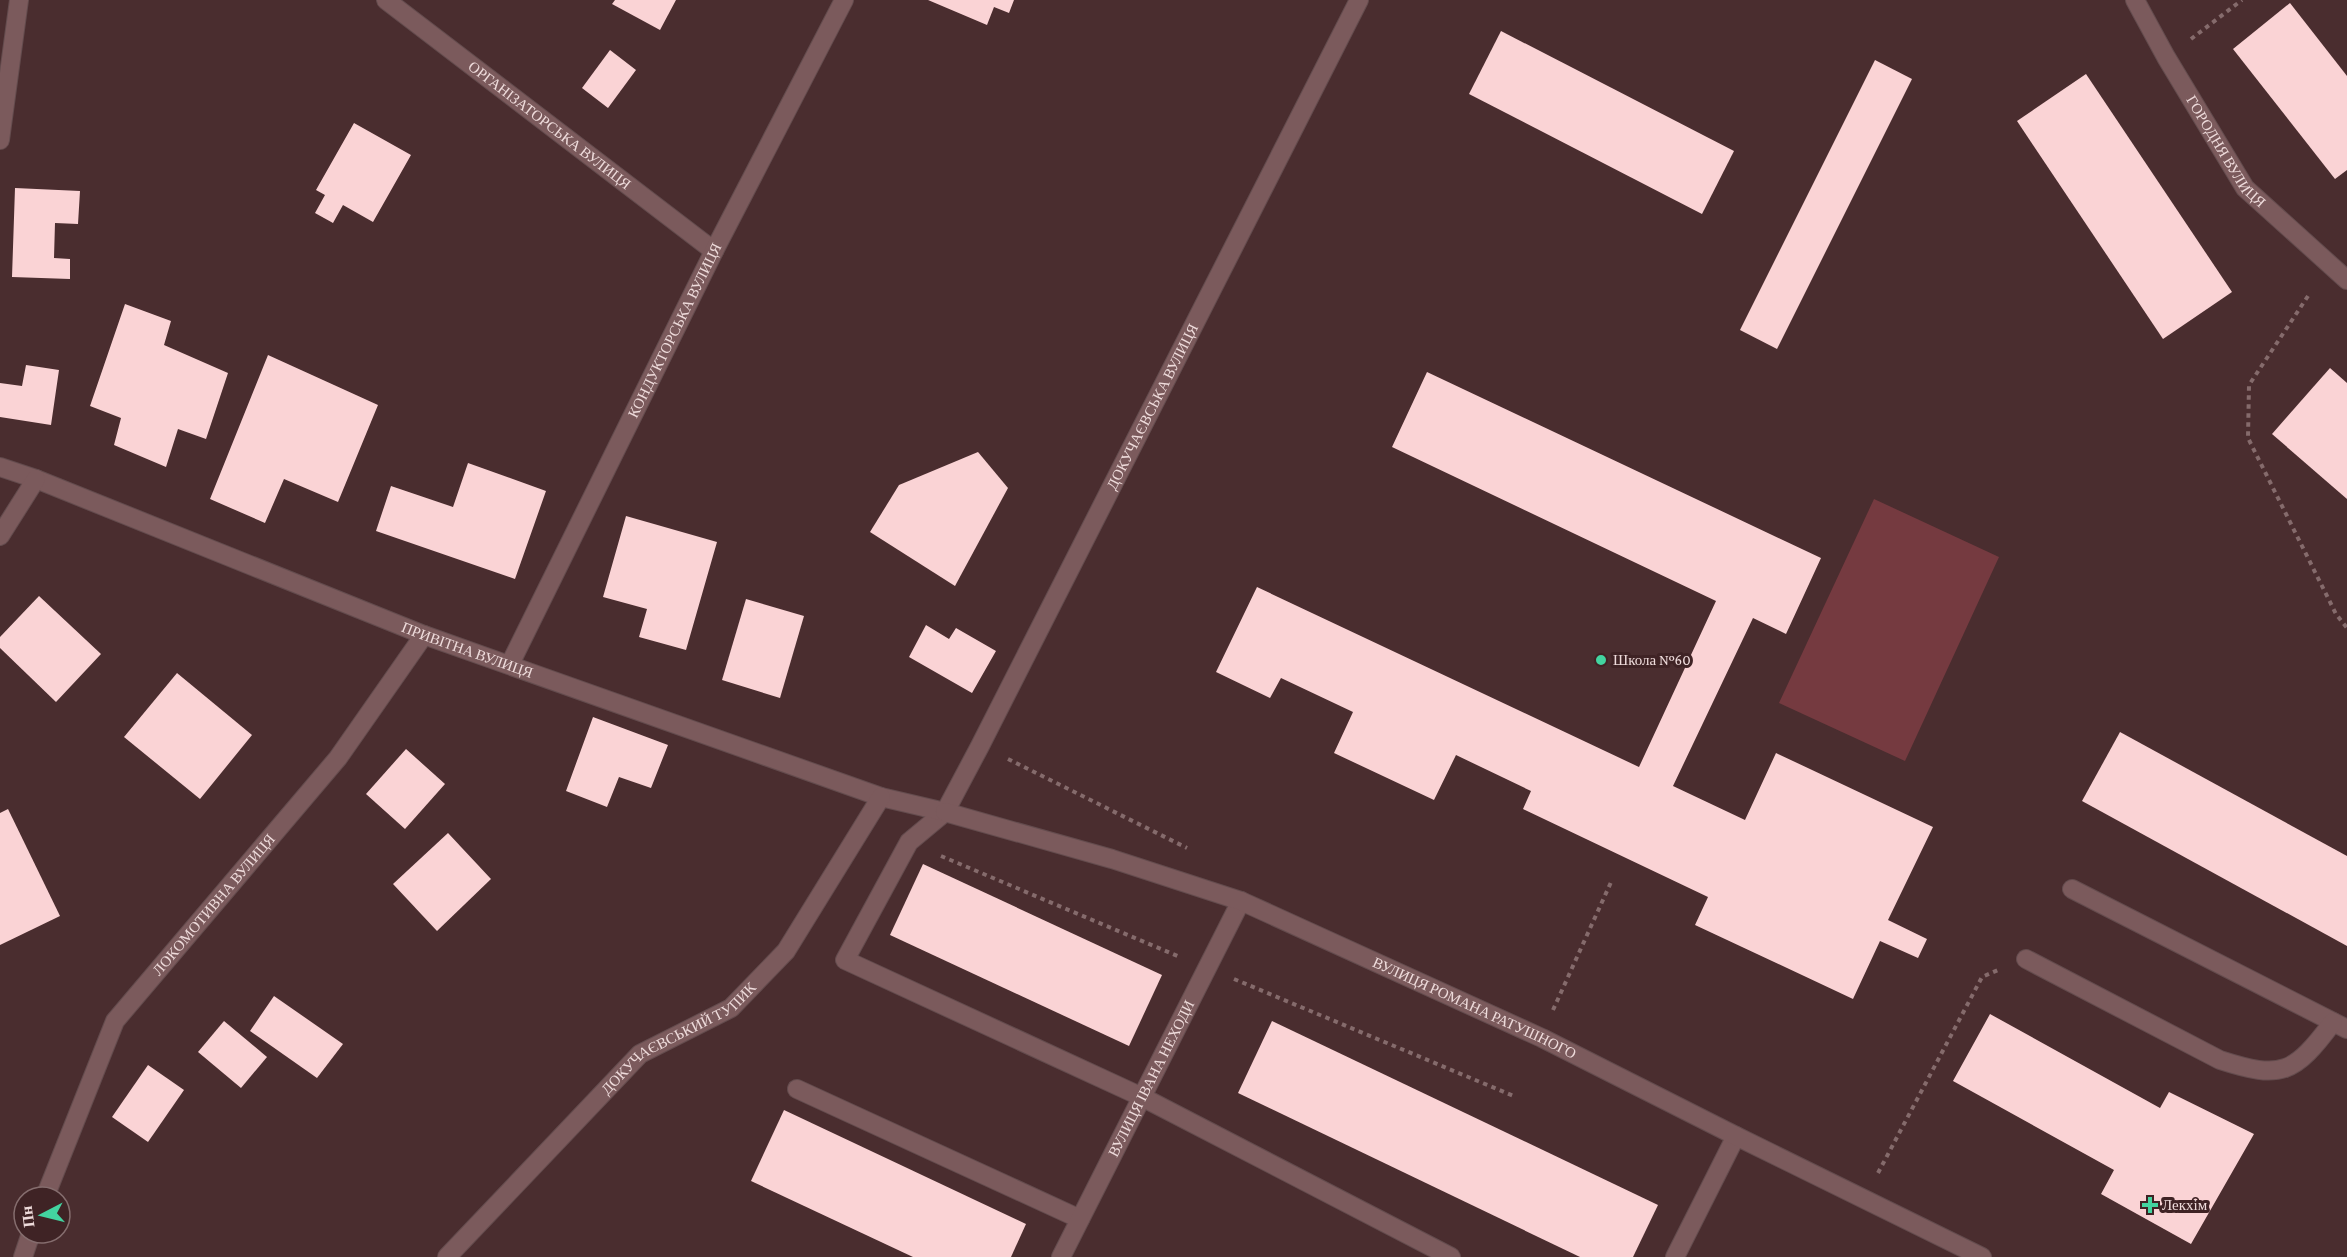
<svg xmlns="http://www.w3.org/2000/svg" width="2347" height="1257" font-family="'Crimson Pro',serif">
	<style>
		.green { fill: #753a40 }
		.building { fill: #fad3d5 }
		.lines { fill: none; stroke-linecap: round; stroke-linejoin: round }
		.lane-casing { stroke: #644c4e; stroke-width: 20 }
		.street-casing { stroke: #644c4e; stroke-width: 20 }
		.secondary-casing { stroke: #644c4e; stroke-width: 20 }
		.path { stroke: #856b6c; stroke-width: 4; stroke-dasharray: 4.5 4.5; stroke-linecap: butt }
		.lane { stroke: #7b5a5c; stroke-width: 18 }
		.street { stroke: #7b5a5c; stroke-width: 18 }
		.secondary { stroke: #7b5a5c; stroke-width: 18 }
		.poi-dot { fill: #43d4a0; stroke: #3f2325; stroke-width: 2 }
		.labels { text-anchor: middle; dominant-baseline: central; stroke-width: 6; stroke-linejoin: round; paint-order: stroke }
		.street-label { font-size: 15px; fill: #eedbdb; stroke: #3f2325 }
		.poi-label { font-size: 15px; fill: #eedbdb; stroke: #3f2325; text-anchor: start }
	</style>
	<rect width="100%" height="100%" fill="#4a2d2f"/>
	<path class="green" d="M1874,499L1999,557L1905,761L1779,703Z"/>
	<g class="building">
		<path d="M615,0H676L660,30L612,4Z"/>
		<path d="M928,0H1014L1009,13L994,7L987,25Z"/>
		<path d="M2290,3L2347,76V170L2335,179L2233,49Z"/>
		<path d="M1501,31L1734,151L1702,214L1469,94Z"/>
		<path d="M610,50L636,70L608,108L582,88Z"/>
		<path d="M1875,60L1912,79L1777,349L1740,330Z"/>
		<path d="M2086,74L2232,292L2163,339L2017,121Z"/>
		<path d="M354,123L411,155L373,222L343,205L333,223L315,213L325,195L316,190Z"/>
		<path d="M15,188L80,191L78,224L55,223L54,258L70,259V279L12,277Z"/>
		<path d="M125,304L171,321L164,345L228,373L206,439L178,429L166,467L114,445L121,418L90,406Z"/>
		<path d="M268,355L378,405L338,502L284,479L265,523L210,499Z"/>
		<path d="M26,365L59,370L51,425L0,417V383L22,386Z"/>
		<path d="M2330,368L2347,383V499L2272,434Z"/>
		<path d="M1427,372L1821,558L1786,634L1753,618L1673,786L1745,820L1776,753L1933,827L1888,920L1927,939L1918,958L1880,941L1853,999L1695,925L1708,897L1523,809L1531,791L1456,755L1434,800L1334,753L1353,712L1281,678L1270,698L1216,672L1257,587L1639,767L1716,601L1392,447Z"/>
		<path d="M978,452L1008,488L955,586L870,532L899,485Z"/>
		<path d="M468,463L546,491L515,579L376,531L391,486L453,507Z"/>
		<path d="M626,516L717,542L686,650L639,637L647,609L603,597Z"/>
		<path d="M39,596L101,654L56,702L0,648V637Z"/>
		<path d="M746,599L804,616L780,698L722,680Z"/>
		<path d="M926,625L949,639L956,628L996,651L972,693L909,657Z"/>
		<path d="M177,673L252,735L200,799L124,737Z"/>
		<path d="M593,717L668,745L651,788L619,777L607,807L566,791Z"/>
		<path d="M2120,732L2347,856V946L2082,801Z"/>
		<path d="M406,749L445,784L405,829L366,794Z"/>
		<path d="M8,809L60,916L0,945V813Z"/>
		<path d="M448,833L491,879L437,931L393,884Z"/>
		<path d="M923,864L1162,975L1129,1046L890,935Z"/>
		<path d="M274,996L343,1044L317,1078L250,1031Z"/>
		<path d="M1990,1014L2160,1108L2169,1092L2254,1134L2191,1244L2101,1194L2114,1170L1953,1081Z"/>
		<path d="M224,1021L267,1057L241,1088L198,1052Z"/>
		<path d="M1272,1021L1658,1205L1633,1257H1580L1238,1093Z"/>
		<path d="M148,1065L184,1090L148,1142L112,1117Z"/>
		<path d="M784,1110L1026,1224L1011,1257H913L751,1181Z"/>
	</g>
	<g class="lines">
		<g class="lane-casing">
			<g id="lane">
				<path d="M945,812L909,842L845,960L1142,1097L1451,1257"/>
				<path d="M2072,889L2347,1029"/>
				<path d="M2026,959L2220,1060C2282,1080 2294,1074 2333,1022"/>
				<path d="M797,1089L1080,1219"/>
				<path d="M1675,1257L1736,1136"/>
			</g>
		</g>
		<g class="street-casing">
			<g id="street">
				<path id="s1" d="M386,0L714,251"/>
				<path id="s2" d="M2135,0L2166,57L2245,188L2347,280"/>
				<path d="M0,140L19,0"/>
				<path id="s3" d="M0,467L36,479L424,635L881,797L945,812L980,746L1359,0"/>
				<path d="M0,536L36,479"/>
				<path id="s4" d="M510,664L714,251L844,0"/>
				<path id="s5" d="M45,1197L115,1021L338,758L424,635"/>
				<path d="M23,1257L31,1233"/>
				<path id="s6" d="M447,1257L640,1054L731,1008L786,951L881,797"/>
				<path id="s7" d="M1061,1257L1241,901"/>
			</g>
		</g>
		<g class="secondary-casing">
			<g id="secondary">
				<path id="s8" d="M945,812L1112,859L1241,901L1542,1038L1736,1136L1982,1257"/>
			</g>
		</g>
		<g class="path">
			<path d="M2191,39L2242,0"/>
			<path d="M2308,296L2249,385L2248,438L2336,614L2347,628"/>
			<path d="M1008,759L1187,848"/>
			<path d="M941,856L1180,957"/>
			<path d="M1234,979L1516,1097"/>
			<path d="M1553,1010L1612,880"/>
			<path d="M1878,1173L1982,977L1998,970"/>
		</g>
		<use href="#lane" class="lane"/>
		<use href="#street" class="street"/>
		<use href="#secondary" class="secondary"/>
	</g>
	<g class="poi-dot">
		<circle cx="1601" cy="660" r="6"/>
		<path d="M2147 1196h6v6h6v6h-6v6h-6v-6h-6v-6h6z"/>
	</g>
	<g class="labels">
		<g class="street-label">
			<text stroke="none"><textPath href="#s1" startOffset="206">ОРГАНІЗАТОРСЬКА ВУЛИЦЯ</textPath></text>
			<text stroke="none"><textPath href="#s2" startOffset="177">ГОРОДНЯ ВУЛИЦЯ</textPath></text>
			<text stroke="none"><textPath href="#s4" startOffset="372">КОНДУКТОРСЬКА ВУЛИЦЯ</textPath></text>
			<text stroke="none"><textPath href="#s3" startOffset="1462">ДОКУЧАЄВСЬКА ВУЛИЦЯ</textPath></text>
			<text stroke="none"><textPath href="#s3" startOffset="502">ПРИВІТНА ВУЛИЦЯ</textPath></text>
			<text stroke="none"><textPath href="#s5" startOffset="342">ЛОКОМОТИВНА ВУЛИЦЯ</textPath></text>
			<text stroke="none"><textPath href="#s8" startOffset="566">ВУЛИЦЯ РОМАНА РАТУШНОГО</textPath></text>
			<text stroke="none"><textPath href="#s6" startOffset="321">ДОКУЧАЄВСЬКИЙ ТУПИК</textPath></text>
			<text stroke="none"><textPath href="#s7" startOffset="200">ВУЛИЦЯ ІВАНА НЕХОДИ</textPath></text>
		</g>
		<g class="poi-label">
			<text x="1613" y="660">Школа №60</text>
			<text x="2162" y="1205">Лекхім</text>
		</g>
	</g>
	<g transform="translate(42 1215) rotate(263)"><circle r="28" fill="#3f2325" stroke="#856d6e" stroke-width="1.5"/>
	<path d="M0-4.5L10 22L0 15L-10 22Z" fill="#43d4a0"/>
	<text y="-9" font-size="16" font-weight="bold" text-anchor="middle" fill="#eedbdb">Пн</text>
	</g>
</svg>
